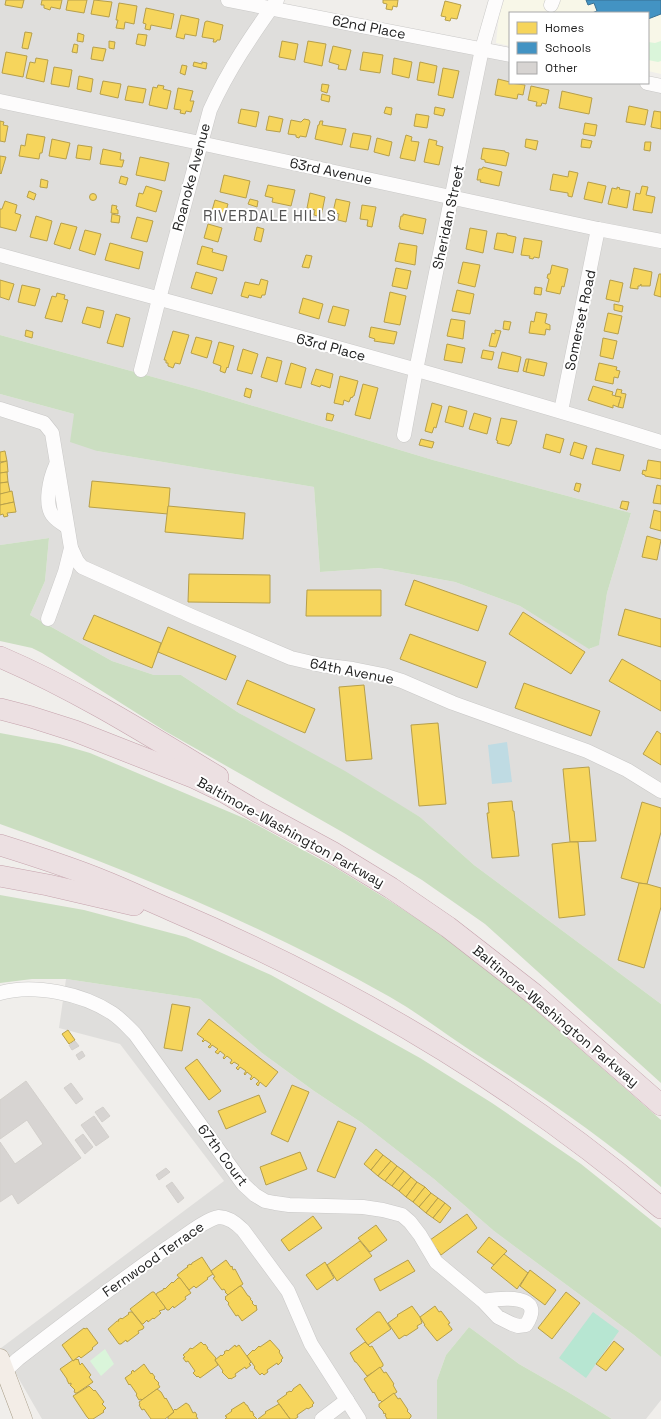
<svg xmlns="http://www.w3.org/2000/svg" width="661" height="1419" font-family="'Space Grotesk',sans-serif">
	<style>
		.residential { fill: #dfdedc }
		.education { fill: #f8f7e8 }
		.forest { fill: #cbdec1 }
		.park { fill: #daf5da }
		.pitch { fill: #b7e6d2 }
		.water { fill: #bfdbe3 }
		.homes { fill: #f6d55c; stroke: #b69f4b }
		.schools { fill: #4393c3; stroke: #397193 }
		.building { fill: #d7d4d2; stroke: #d3d0cc }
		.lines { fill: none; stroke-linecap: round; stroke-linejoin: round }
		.minor-casing { stroke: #c9c8c7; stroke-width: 15 }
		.major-casing { stroke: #a79c86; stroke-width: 19 }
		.highway-casing { stroke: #c5a2ac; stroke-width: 22 }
		.minor { stroke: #fdfcfc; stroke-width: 14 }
		.major { stroke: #f3ede7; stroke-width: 18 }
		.highway { stroke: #ece0e2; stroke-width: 21 }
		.labels { text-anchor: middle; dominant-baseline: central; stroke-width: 4; stroke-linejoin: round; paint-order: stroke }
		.street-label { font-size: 14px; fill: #222; stroke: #fff }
		.neighbourhood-label { font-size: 15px; letter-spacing: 1px; fill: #555; stroke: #fff }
	</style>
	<rect width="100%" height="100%" fill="#f0eeeb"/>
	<g class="residential">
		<path d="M0,0H277L271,8L510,55V83H647L661,86V1004L474,865L420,817L239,713L181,675H154L112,661L30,615L45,581L49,538L0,545V394L74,414L97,451L314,487L320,572L379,568L455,582L520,606L590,649L599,644L607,593L631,513L433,460L204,391L0,335Z"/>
		<path d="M66,979L200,999L262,1053L314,1091L362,1123L434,1179L494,1231L634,1335L661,1357V1400L646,1419H612L568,1392L519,1364L469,1327L446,1355L437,1380V1419H42L1,1348L224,1181L120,1044L59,1028Z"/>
	</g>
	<path class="education" d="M504,0H661V74L648,71V13H510V46L496,43L499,15Z"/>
	<g class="forest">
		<path d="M0,335L204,391L433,460L631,513L607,593L599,645L589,649L520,606L455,582L379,568L320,572L314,487L97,451L70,442L74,414L0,394Z"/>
		<path d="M49,538L45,581L30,615L112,661L154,675H181L239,713L345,771L420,817L474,865L661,1004V1083L485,924L422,880L344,833L165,731L42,653L32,648L0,641V545Z"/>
		<path d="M0,733L59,744L90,753L246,819L336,868L390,901L434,930L472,958L512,989L661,1120V1187C604,1138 542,1096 479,1056C449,1037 420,1014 390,997C266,927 133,872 0,824Z"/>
		<path d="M0,895L84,910L186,937L271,975L420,1058L492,1103L581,1164L661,1228V1357L634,1335L494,1231L434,1179L362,1123L314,1091L262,1053L200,999L66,979H32L0,983Z"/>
		<path d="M469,1327L519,1364L568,1392L612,1419H437V1380L446,1355Z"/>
	</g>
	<g class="park">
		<path d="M661,41V61L658,62L648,60V42L655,43Z"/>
		<path d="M105,1349L114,1364L101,1376L90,1361Z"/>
	</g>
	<path class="pitch" d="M593,1312L619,1331L586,1378L559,1358Z"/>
	<path class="water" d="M507,742L512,782L492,784L488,745Z"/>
	<g class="homes">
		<path d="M6,0H24L22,8L5,5Z"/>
		<path d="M42,0H62L60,9L51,7L50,10L44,8V5H41Z"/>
		<path d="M68,0H87L84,13L66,10Z"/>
		<path d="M94,0L112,2L109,17L91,14Z"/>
		<path d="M383,0H398L397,7L393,6L392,10L386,9L387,4L383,3Z"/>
		<path d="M445,1L461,5L457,19L451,18L450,21L445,20L446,17L441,16Z"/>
		<path d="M119,3L137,6L134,24L125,22L124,29L116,28L118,20H116Z"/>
		<path d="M146,8L174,14L171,29L151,25L150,30L145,29L146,24L143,23Z"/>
		<path d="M181,15L199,19L196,36L185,34L184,39L176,37Z"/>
		<path d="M207,21L223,25L220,40H217L216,42H213L214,39L202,37L205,22Z"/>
		<path d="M25,32L32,33L28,49L22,48Z"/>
		<path d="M78,33L84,35L83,42L77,41Z"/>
		<path d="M138,34L147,35L145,46L136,44Z"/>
		<path d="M109,41L115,42L114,49L109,48Z"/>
		<path d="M282,41L298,44L295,60L279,57Z"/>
		<path d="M308,41L326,44L322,66L304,62Z"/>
		<path d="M74,44L78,45L77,53L72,52Z"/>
		<path d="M333,46L351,50L346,70L338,69L339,65L329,62Z"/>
		<path d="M93,47L106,49L103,61L91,59Z"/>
		<path d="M6,52L27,56L23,77L2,73Z"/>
		<path d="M363,52L383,55L380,73L360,70Z"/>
		<path d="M36,58L48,60L44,82L26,78L30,62L35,63Z"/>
		<path d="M394,58L412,62L409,78L392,74Z"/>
		<path d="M194,62L202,64V62L207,63L206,69L193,66Z"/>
		<path d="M420,62L437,66L434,83L417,80Z"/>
		<path d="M182,65L187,66L185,75L180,73Z"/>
		<path d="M54,67L72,70L69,87L51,84Z"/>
		<path d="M443,68L459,71L453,98L438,95Z"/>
		<path d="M79,76L93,79L91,92L77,89Z"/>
		<path d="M498,79L510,82V83L525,85L523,95L518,94L517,99L495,95Z"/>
		<path d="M103,81L121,84L118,98L100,94Z"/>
		<path d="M322,84L329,85L327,93L321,91Z"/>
		<path d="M158,85L164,86L163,89L171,91L167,109L149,105L153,87L157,88Z"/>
		<path d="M128,86L146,89L143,103L125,100Z"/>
		<path d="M531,86L549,90L546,104L542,103L541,106H536L537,102L528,100Z"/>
		<path d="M178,88L193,91L190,101H194L191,112L186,111L185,114L180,113L181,110L174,109Z"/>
		<path d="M562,91L592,98L589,114L559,108Z"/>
		<path d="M322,94L330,96L329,102L321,100Z"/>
		<path d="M629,106L648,110L645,125L626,122Z"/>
		<path d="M386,107L392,108L391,115L384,113Z"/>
		<path d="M435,107L445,109L443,116L434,114Z"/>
		<path d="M241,109L259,112L256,127L238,123Z"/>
		<path d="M654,111L661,112V129L651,127Z"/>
		<path d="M416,114L429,116L427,128L414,126Z"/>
		<path d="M269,116L283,119L280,132L266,130Z"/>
		<path d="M304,119L309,120L310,122L306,137L300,136L299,138L296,137V135L288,134L291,120L301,122Z"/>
		<path d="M0,121L4,122L3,125L8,126L5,142L0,141Z"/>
		<path d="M320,121H323L322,125L346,129L342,145L315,139L318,125H319Z"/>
		<path d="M585,123L597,125L595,136L583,134Z"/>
		<path d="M353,133L371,136L368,150L350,147Z"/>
		<path d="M27,134L45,137L42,153H40L39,159L19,156L21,145L25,146Z"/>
		<path d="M406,135L412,137L411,141L419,142L415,161L400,158Z"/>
		<path d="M377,138L392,142L389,156L374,152Z"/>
		<path d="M52,139L70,143L66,159L49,156Z"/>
		<path d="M429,139L437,141L436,145L443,147L439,165L424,162Z"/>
		<path d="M526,139L538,141L536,150L525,147Z"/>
		<path d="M582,139L592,141L590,148L581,147Z"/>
		<path d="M645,142H651L650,151L644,150Z"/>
		<path d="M78,145L92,147L90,160L76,158Z"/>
		<path d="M483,148L505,151V152L509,153L506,166L485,162V160L481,159Z"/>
		<path d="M103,149L121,153L120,160H124L122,167L100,164Z"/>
		<path d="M0,156L6,157L1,174L0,173Z"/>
		<path d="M140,157L169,163L165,181L136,175Z"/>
		<path d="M483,167L502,172L499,186L480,182L481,180H477L479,169H482Z"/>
		<path d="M569,171L578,173L572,197L568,196V193L550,190L553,174L568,177Z"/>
		<path d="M224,175L250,181L246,198L220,192Z"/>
		<path d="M121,176L128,178L126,185L119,183Z"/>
		<path d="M41,179L48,181L47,188L40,187Z"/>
		<path d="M588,182L606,186L602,203L584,199Z"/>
		<path d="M268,185L295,190L291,206L272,202L273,198L265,196Z"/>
		<path d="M146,186L162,191L156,212L136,206L139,193L143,194Z"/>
		<path d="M642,186L648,187L646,195L655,197L652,213L633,210L636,193L640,194Z"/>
		<path d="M617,187L620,188L619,189L630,191L627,208L608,204L612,188L617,189Z"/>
		<path d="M29,191L36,194L34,200L27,197Z"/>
		<path d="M310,193L325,197L321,217L314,215L315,210L307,208Z"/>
		<circle cx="93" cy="197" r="3.5"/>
		<path d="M250,199L258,201L257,207L248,204Z"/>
		<path d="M336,199L350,202L346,222L338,220L339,214L333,212Z"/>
		<path d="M215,200L228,204L224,218L211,214Z"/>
		<path d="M5,201L17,205L15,213L21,215L16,231L0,227V209H2Z"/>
		<path d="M112,205L117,206L116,209L118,210V214L111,213Z"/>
		<path d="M362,205L376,207L372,227L367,226L368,220L360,219Z"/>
		<path d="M112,214L120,216L119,223L111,222Z"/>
		<path d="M403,214L426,219L423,234L400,229V227H399L401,216H403Z"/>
		<path d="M36,216L52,221L47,241L30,237Z"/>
		<path d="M137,217L153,221L147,242L131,238Z"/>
		<path d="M61,223L77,227L70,249L54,244Z"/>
		<path d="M208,224L222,228L218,242L204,238Z"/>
		<path d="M257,227L264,229L261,242L254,240Z"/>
		<path d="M470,228L487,231L483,253L466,249Z"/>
		<path d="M85,230L101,234L95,255L79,250Z"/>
		<path d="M497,233L507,234V235L516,237L513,253L494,249Z"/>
		<path d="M524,238L542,241L539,258L534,257L533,259L529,258L530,256L521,255Z"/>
		<path d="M110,243L143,252L139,269L105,260Z"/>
		<path d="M399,243L417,246L415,265L395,261Z"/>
		<path d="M202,246L213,249L212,252L227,256L223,271L197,264Z"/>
		<path d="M306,255L312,256L309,268L302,267Z"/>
		<path d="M463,262L480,265L475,287L458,283Z"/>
		<path d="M552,265L568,269L564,287L562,286L560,294L546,291L549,279L547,278L548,274H550Z"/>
		<path d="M396,268L411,271L407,289L392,286Z"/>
		<path d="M634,268L652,272L650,286H641V284L640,286H638V289L630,288Z"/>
		<path d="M196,272L217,278L212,294L191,288Z"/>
		<path d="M659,274H661V297L654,295Z"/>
		<path d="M261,279L268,281L265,295H262L261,298L249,295L248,298L241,296L245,282L259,285Z"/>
		<path d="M0,280L14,284L9,300L0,297Z"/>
		<path d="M610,280L623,283L619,302L606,299Z"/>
		<path d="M22,285L40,289L35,306L18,302Z"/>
		<path d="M535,287L542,288L541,295L534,294Z"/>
		<path d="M457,290L474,294L470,314L452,311Z"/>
		<path d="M390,292L406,296L400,325L384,322Z"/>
		<path d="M57,293L65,295L64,299L68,300L62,322L45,318L52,296L56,297Z"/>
		<path d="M303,298L323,304L319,319L299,313Z"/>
		<path d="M614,304L623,306L622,312L614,310Z"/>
		<path d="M333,306L349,310L345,326L328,322Z"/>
		<path d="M87,307L104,311L100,328L82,323Z"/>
		<path d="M536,312L547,314L545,323L550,325V330L546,329L545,335L529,333L531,321L534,322Z"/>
		<path d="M608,313L622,316L618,334L604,331Z"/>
		<path d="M116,314L130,318L123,347L107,343Z"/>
		<path d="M451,319L465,321L463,339L447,336Z"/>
		<path d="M504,321L511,322L509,330L503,329Z"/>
		<path d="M371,327L397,332L394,344L374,341L375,339L369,337Z"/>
		<path d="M26,330L33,332L32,338L25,336Z"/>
		<path d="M495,330L501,331L496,347L489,346L492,333L495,334Z"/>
		<path d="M173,331L189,335L180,364L175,363L173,368L168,366V363H166V360H164Z"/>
		<path d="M196,337L212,341L207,358L191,353Z"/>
		<path d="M603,338L617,341L613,359L600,356Z"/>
		<path d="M219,342L234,346L228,368L227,367L225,373L220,371L221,366L213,363Z"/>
		<path d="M447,344L465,348L462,363L444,360Z"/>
		<path d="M243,349L258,354L252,374L237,370Z"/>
		<path d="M483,350L494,352L492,360L481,358Z"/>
		<path d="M502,352L521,357L518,372L498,368Z"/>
		<path d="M267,357L282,361L277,382L261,377Z"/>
		<path d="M526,359H529L526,372L523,371Z"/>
		<path d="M529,359L547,363L544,376L526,372Z"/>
		<path d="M291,363L306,368L301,388L285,384Z"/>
		<path d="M599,363L617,367L616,370L620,371L618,378L614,377L613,384L595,380Z"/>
		<path d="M316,369L333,374L330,388L321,385L320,387L311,384Z"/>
		<path d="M340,376L358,381L354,396H353L352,398L351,397L349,402L344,400L343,405L334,403Z"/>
		<path d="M363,384L378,388L370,419L355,415Z"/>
		<path d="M593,386L613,392L612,395L621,397L618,407L613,405V408L588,400Z"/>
		<path d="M246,388L252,390L250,398L244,396Z"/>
		<path d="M617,389L622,390L621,393L626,394L623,408L618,407L621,397L615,396Z"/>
		<path d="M432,403L442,406L436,428L434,427L432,433L425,431Z"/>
		<path d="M449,406L467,411L463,427L445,422Z"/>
		<path d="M327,413L334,415L332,421L326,420Z"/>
		<path d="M474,413L491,418L487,434L469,429Z"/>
		<path d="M501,418L517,421L511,444H510L509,446L497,443L498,441L496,440Z"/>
		<path d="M546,434L564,439L560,453L543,448Z"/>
		<path d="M421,439L434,442L432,448L419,445Z"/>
		<path d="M574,442L587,446L583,459L570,455Z"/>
		<path d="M596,448L624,455L620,471L592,464Z"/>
		<path d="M5,451L7,461L0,462V452Z"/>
		<path d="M648,460L661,462V479L645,476V475L642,474L643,470L646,471Z"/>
		<path d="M7,461L8,472L0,473V463Z"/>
		<path d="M7,472L8,482L0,483V473Z"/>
		<path d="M92,481L170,488L168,514L89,507Z"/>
		<path d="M8,482L10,492L0,494V483Z"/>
		<path d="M576,483L581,484L579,492L574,490Z"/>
		<path d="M657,485L661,486V504L653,503Z"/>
		<path d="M12,491L14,502L0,505V494Z"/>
		<path d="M622,501L629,502L627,510L620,508Z"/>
		<path d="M14,502L16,512L7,513L8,516L4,517L3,514L0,515V505Z"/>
		<path d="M168,506L245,513L243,539L165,532Z"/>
		<path d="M654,510L661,512V531L650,528Z"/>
		<path d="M647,536L661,540L657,560L642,557Z"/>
		<path d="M189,574L270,575V603L188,602Z"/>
		<path d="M414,580L487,606L478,631L405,605Z"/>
		<path d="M307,590H381V616H306Z"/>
		<path d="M625,609L661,619V647L618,635Z"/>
		<path d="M523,612L585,652L571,674L509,634Z"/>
		<path d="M94,615L161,643L152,668L83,639Z"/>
		<path d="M168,627L236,656L226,680L158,652Z"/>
		<path d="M410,634L486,662L477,688L400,659Z"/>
		<path d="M622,659L661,681V711L609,681Z"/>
		<path d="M247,680L315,709L305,733L237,704Z"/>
		<path d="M524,683L600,711L591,736L515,708Z"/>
		<path d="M364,685L372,759L346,761L339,687Z"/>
		<path d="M438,723L446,804L419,806L411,725Z"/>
		<path d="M657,731L661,734V765L643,754Z"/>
		<path d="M589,767L596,841L570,842L563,769Z"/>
		<path d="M512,801L513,811H514L519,856L492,858L487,813H489L488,803Z"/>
		<path d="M642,802L661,808V832L647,884L639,883L621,878Z"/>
		<path d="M570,842H578L585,915L559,918L552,844Z"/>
		<path d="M639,883L647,884L661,888V907L644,968L618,960Z"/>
		<path d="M172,1004L190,1007L182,1051L164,1048Z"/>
		<path d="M209,1019L278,1072L266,1087L260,1082L258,1086L256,1084L259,1081L254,1077L251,1080L250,1079L252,1076L247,1072L245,1075L244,1074L246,1071L240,1067L238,1070L236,1068L239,1065L234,1062L232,1064L230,1063L232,1060L227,1056L224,1059L223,1058L225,1055L220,1051L218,1054L215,1052L218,1049L212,1045L210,1048L208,1047L211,1044L205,1040L203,1042L202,1041L204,1039L197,1034Z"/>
		<path d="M68,1030L75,1040L69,1044L62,1034Z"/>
		<path d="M197,1059L221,1091L209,1100L185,1068Z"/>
		<path d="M292,1085L309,1092L288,1142L271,1134Z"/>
		<path d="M259,1095L266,1112L226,1129L218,1111Z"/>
		<path d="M338,1121L356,1128L335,1178L317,1171Z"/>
		<path d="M376,1149L383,1155L371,1170L364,1164Z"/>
		<path d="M300,1152L307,1169L266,1185L260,1167Z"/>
		<path d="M383,1155L391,1161L378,1176L371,1170Z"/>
		<path d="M391,1161L397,1166L385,1181L378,1176Z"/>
		<path d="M397,1166L404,1171L392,1186L385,1181Z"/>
		<path d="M404,1171L411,1177L399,1191L392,1186Z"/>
		<path d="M411,1177L417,1182L406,1197L399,1191Z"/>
		<path d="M417,1182L425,1187L413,1202L406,1197Z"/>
		<path d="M425,1187L431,1193L419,1207L413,1202Z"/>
		<path d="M431,1193L438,1198L426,1213L419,1207Z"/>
		<path d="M438,1198L445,1203L433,1218L426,1213Z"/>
		<path d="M445,1203L451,1208L440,1223L433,1218Z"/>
		<path d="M467,1214L477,1228L441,1255L430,1240Z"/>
		<path d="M313,1216L322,1228L289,1251L281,1240Z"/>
		<path d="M376,1225L387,1240L370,1252L358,1238Z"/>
		<path d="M489,1237L507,1251L494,1265L477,1252Z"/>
		<path d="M360,1241L372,1256L337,1281L327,1265Z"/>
		<path d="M504,1254L528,1273L517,1289L491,1268Z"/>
		<path d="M202,1257L213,1274L207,1278L208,1279L196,1288L194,1286L189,1290L177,1275L186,1268L188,1267L187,1266L190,1264L191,1265L192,1263Z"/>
		<path d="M226,1260L231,1267L232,1266L233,1270L235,1269L243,1284L228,1295L225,1292H226L224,1289L222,1290L213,1278L215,1277L211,1271Z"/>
		<path d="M408,1260L415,1271L380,1291L374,1279Z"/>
		<path d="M325,1262L334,1278L317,1290L306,1275Z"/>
		<path d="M530,1270L556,1290L545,1305L520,1286Z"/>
		<path d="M178,1278H180L191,1293L185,1297L186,1299L174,1308L173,1306L169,1310H167L156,1295L157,1293L163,1290L164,1288L165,1289L172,1282L173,1283Z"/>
		<path d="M240,1286L242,1287L248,1296H249L251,1299H250L253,1302L252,1303L255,1306L256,1305L257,1310L242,1321L238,1315L236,1316L228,1304L229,1303L225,1299L226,1298L225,1297Z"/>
		<path d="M152,1292H154L165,1307V1309L159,1311L161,1313L154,1319L153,1318L148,1322L147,1320L143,1324H142L130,1309Z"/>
		<path d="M566,1292L580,1303L552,1339L538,1328Z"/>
		<path d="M412,1306L420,1317L422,1323L417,1326L418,1328L406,1336L405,1335L399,1339L388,1323L398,1316L397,1315Z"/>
		<path d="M435,1306L439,1312L441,1311L450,1323L448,1324L452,1329V1330L437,1341L424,1325H425L420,1317Z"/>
		<path d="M130,1312H132L144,1327L143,1329L138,1331L139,1333L127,1342L126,1340L121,1344H119L108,1329L117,1321H119L118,1320L121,1318L122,1319L129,1314L128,1313Z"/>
		<path d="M377,1312H380L391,1329L368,1345L356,1329Z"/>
		<path d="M84,1328L85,1329L87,1328L98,1343L92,1348L93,1349L81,1358L79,1356L73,1361L62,1345Z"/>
		<path d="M270,1340L280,1351L279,1352L283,1358L281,1360L282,1361L278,1365L277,1363L267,1370L268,1372L264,1375L262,1373L260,1375L254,1368L255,1367L247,1356L253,1350L254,1351L259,1346L260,1347Z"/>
		<path d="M614,1341L624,1349L606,1371L596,1364Z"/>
		<path d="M201,1342L204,1345L205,1344L208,1348H207L216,1358L215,1360L218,1365L200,1378L198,1376L197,1377L193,1373L195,1371L188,1361L186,1362L183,1358L185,1357L183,1355L189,1350V1349L191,1348L192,1349Z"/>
		<path d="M365,1342L370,1347L372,1346L383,1364V1366L367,1376L356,1362H355L350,1353Z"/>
		<path d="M235,1345L236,1347L239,1345L251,1362L249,1364L251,1365L246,1369L245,1367L235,1374L236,1376L231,1379L230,1378L229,1379L222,1372L223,1371L215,1360L221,1355L222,1356L225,1353L224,1352L227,1350L228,1351Z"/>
		<path d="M76,1359L77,1360L78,1359L80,1365L82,1363L91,1375L89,1377L93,1382L77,1393H75L74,1391L75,1390L70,1385H71V1383L69,1384L67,1380V1379L60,1369L73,1360V1361Z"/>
		<path d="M144,1364L151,1374L152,1373L155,1377L154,1378L159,1383L158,1384L160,1387L142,1400L141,1399L139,1400L136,1395L137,1394L130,1384L129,1385L125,1378L132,1373L131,1372L133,1370L134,1372Z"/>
		<path d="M380,1367L384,1373L386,1372L394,1384L393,1385L397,1392L382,1402L380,1400L379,1401L374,1392L373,1393L364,1379Z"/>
		<path d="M300,1384L314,1403L312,1405L313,1406L308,1409L307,1408L297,1415L298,1417L295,1419H290L277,1401L287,1394L286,1393L290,1391L291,1392L293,1390V1389Z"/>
		<path d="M89,1386L94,1391L95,1390L104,1402L102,1404L106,1408L103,1411L104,1412L93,1419H89L87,1417L73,1396Z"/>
		<path d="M157,1389L161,1392L165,1399L166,1398L174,1412L165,1419H151L144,1409L142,1410L139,1405L140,1404L139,1402Z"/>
		<path d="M394,1393L398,1399L400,1398L408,1410L407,1411L411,1415V1417L409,1419H387L385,1415H386L385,1413L384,1414L383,1411L379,1407V1404Z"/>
		<path d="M244,1402L246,1405H247L251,1412L252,1411L254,1415H253L257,1419H225L227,1417L225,1416L232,1411L231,1410Z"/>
		<path d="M186,1403L189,1405L193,1413L195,1412L197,1415L196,1416L198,1419H168V1417L174,1412L173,1411L175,1409L176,1410Z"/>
		<path d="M279,1404L290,1419H258L266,1413L265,1412Z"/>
	</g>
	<path class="schools" d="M586,0H661V14L648,19V13H592L597,11L594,3L588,5Z"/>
	<g class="building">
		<path d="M75,1041L79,1046L72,1050L69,1045Z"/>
		<path d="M82,1051L85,1056L79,1060L76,1055Z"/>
		<path d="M26,1081L81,1158L18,1204L12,1194L0,1202V1142L15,1164L43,1144L27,1120L0,1139V1100Z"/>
		<path d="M71,1083L83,1099L76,1104L64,1088Z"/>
		<path d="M103,1107L110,1116L102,1122L95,1112Z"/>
		<path d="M94,1116L109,1137L96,1146L81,1125Z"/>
		<path d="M83,1134L93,1147L85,1154L75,1140Z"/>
		<path d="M166,1168L170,1172L159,1180L156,1175Z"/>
		<path d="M172,1182L184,1198L178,1203L166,1186Z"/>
	</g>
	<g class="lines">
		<g class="minor-casing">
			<g id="minor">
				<path d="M228,0L510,55"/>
				<path d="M551,5L553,0"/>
				<path d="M647,83L661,86"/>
				<path d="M0,101L200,143L598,229L661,241"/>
				<path d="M0,255C220,316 442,374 661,442"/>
				<path d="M141,370L159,299L210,110C228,70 252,35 277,0"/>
				<path d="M0,409L44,423L52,433L71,548L77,561L82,567L194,617L291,658L321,665L353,669L383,675L402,681L453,703L587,751L627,770L661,791"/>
				<path d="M561,411L598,229"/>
				<path d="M404,435L416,370L482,49L496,0"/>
				<path d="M56,465C50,478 43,506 54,517C58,521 63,524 67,527"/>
				<path d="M48,619L65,572L71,548"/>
				<path d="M0,993C34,983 83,994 112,1013C121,1019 128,1027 135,1034L243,1184L255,1195L265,1201L275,1203L289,1205L363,1207L383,1210L402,1215L410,1222L420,1235L436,1262L483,1301L498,1317L512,1324L518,1326L526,1325C547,1293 501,1298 483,1301"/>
				<path d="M5,1371L18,1359C67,1321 116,1284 167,1248C180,1240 205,1219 219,1217C229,1217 237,1224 243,1230L288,1291L311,1344L359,1419"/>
				<path d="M322,1419L347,1400"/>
			</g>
		</g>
		<g class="major-casing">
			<path id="major" d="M0,1358L23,1419"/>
		</g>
		<g class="highway-casing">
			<g id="highway">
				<path d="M0,657C77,690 147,734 218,777"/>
				<path d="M0,709L31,717L75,731L195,778L224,792L258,812L332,852L391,888L448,927L534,994L661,1105"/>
				<path d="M0,845C32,855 63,865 94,877C120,887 145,899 171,910C347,985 515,1084 661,1208"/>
				<path d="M0,876L48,885L134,905"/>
			</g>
		</g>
		<use href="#minor" class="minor"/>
		<use href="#major" class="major"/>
		<use href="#highway" class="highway"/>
	</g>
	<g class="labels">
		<g class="street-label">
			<text transform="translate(369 27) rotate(11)">62nd Place</text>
			<text transform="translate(331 171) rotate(12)">63rd Avenue</text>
			<text transform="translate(191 177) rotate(-75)">Roanoke Avenue</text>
			<text transform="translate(448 217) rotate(-78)">Sheridan Street</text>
			<text transform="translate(580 320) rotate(-78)">Somerset Road</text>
			<text transform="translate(331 347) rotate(15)">63rd Place</text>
			<text transform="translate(352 671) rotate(11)">64th Avenue</text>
			<text transform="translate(291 832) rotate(29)">Baltimore-Washington Parkway</text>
			<text transform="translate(556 1016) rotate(40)">Baltimore-Washington Parkway</text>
			<text transform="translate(223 1155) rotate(53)">67th Court</text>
			<text transform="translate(153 1259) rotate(-35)">Fernwood Terrace</text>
		</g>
		<g class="neighbourhood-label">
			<text x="270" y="215">RIVERDALE HILLS</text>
		</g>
	</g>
	<rect x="509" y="12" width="140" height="72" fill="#ffffff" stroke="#a7a7a7"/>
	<rect x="517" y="22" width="20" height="12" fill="#f6d55c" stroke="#a7a7a7"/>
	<text x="545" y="32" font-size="12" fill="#222222">Homes</text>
	<rect x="517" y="42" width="20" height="12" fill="#4393c3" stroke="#a7a7a7"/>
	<text x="545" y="52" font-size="12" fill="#222222">Schools</text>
	<rect x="517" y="62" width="20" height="12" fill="#d7d4d2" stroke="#a7a7a7"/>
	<text x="545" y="72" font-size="12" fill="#222222">Other</text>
</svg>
